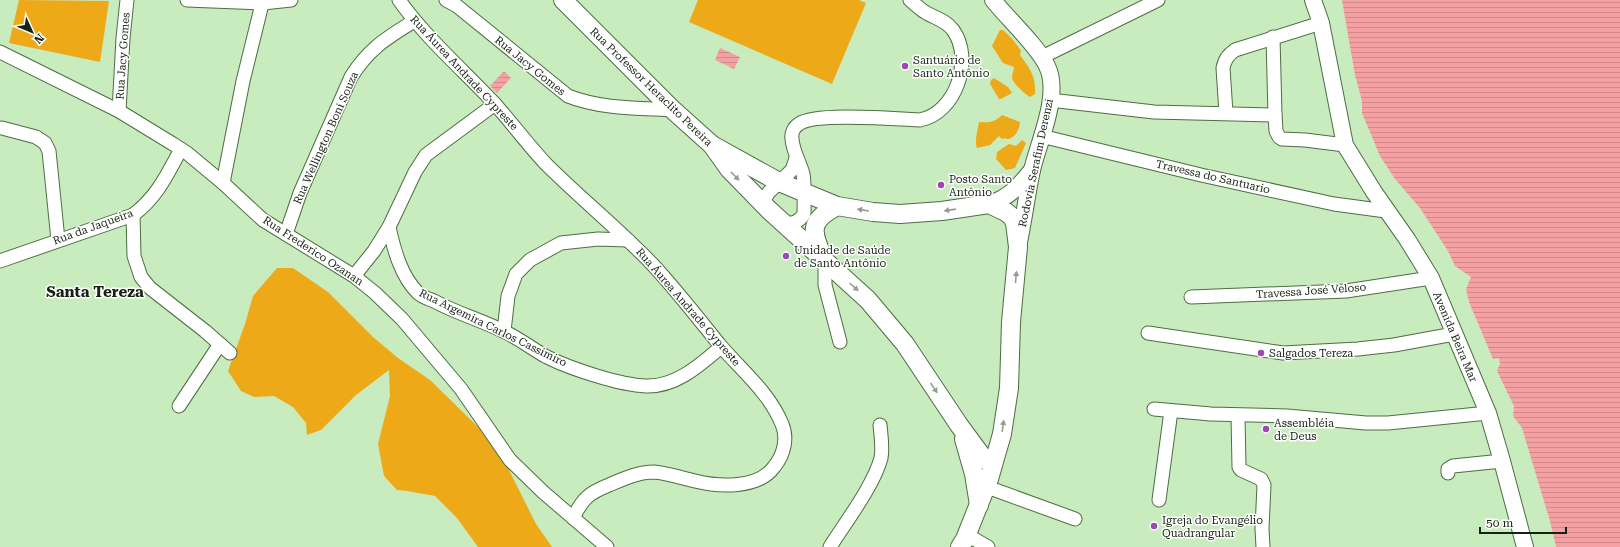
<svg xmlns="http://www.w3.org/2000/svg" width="1620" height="547" font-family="'Roboto Serif',serif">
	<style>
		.grass { fill: #eea919 }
		.water { fill: url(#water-rules) }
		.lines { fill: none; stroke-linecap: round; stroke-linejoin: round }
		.minor-casing { stroke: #4e6d44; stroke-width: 15 }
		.tertiary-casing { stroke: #4e6d44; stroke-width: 18 }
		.secondary-casing { stroke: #4e6d44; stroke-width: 20 }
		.minor { stroke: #fff; stroke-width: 13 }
		.tertiary { stroke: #fff; stroke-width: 16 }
		.secondary { stroke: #fff; stroke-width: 18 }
		.oneway { fill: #969c94 }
		.poi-dot { fill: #9e48b6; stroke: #fff; stroke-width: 1.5 }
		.labels { text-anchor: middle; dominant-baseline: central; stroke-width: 3; stroke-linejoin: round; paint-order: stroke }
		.street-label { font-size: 11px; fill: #162312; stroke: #fff }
		.poi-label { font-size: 11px; fill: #162312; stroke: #fff; text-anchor: start }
		.district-label { font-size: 15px; font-weight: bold; fill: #162312; stroke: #fff }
	</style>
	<defs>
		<pattern id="water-rules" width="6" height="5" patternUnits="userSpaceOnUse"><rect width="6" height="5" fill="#f5a1a3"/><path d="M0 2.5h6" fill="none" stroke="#d18a8b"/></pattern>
	</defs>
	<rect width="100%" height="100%" fill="#c8ecbd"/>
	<g class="grass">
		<path d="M19,0L109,1L100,62L9,43Z"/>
		<path d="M698,0H859L866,3L832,84L689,22Z"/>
		<path d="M1000,30H1003C1010,36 1016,43 1021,51L1020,55C1030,69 1036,76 1035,94L1030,97C1025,94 1012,83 1012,77C1012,74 1014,70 1014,67L1003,63L992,46Z"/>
		<path d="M994,78L1008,87L1012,93L1001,99H999L990,84L991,80Z"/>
		<path d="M1002,115L1020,122C1020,129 1015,137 1009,139C1006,139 1004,138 1002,139L999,136L990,145L977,148C974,140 978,130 979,122C989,123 995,122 1002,115Z"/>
		<path d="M1022,140L1026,143L1015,168L1006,170L996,159L997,152L1009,144L1016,146Z"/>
		<path d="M277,268H293L328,292L373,337L398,358L430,380L477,426L499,450L536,524L552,547H478L457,518L435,496L407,491L397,490L384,476L378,444L390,396L389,370L356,395L321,430L307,435L306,423L293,407L274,396L254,397L241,391L228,371L245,324L253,296Z"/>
	</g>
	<g class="water">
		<path d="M1342,0H1620V547H1556L1550,521L1522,428L1513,416L1514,406L1497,371L1500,364L1499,358L1493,359L1469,302L1466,289L1471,277L1455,266L1448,251L1420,208L1395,179L1380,156L1362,113V101L1355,75Z"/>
		<path d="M720,48L740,57L734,69L715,60Z"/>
		<path d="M504,71L511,78L497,93L490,86Z"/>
	</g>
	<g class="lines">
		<g class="minor-casing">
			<g id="minor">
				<path d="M187,0L263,3L291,0"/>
				<path d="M399,0C426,38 462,69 494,103C512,123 528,145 546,164C581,199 620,230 654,266C677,291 698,318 719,344C741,370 769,392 782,424C788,438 784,455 774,467C758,489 719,487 695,481C682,478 667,473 654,472C638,472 623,479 609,485C589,493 583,498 573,518"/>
				<path d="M446,0L457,6L568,96C601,109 638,108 673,110"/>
				<path d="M1273,37L1275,115L1276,131L1279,137L1282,139L1305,140L1345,145"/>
				<path d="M0,52L119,111L173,144L187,153L223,183L263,220L354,276L375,293L402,319L461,389L510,460L543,492L607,547"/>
				<path d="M1042,57L1158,0"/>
				<path d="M1050,100L1154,112L1275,115"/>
				<path d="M119,111L123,38L127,0"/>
				<path d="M1226,113L1223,68C1225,59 1228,55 1235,50L1321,23"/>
				<path d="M2,128L36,137L45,143L49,151L58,240"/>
				<path d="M1041,136L1201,175L1334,204L1386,211"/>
				<path d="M223,183L243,81L263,0"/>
				<path d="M762,203L769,192L792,170L796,158"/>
				<path d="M133,215L134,256L141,277L150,288L205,331L230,353"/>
				<path d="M785,224C794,223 799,222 804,214C804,201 805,186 803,174C800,162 793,152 792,139C791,133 794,127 799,124C814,112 897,119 920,120C956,113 974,59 953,30C946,20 934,18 925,12C920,9 915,4 910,0"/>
				<path d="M389,227C394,250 401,276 418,293C422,297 429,299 434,301C456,313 481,320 503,331C519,338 532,349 547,357C571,369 620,385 646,386C676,387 700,365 721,347"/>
				<path d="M286,234L300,193L351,77C369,48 387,38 414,21"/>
				<path d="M0,261L133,215C157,197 167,175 181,149"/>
				<path d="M825,261V285L840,342"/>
				<path d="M354,276L374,251L389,227L415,172L426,155L495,104"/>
				<path d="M1191,297L1346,291L1431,278"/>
				<path d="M504,331L508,296L516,274L530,260L561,243L598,239L628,240"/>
				<path d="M1148,333L1283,353L1358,349L1394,345L1454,334"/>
				<path d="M179,406L220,344"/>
				<path d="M1154,409L1211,414L1287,416L1366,423H1388L1488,413"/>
				<path d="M1238,416L1239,467L1241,470L1261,479L1264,485L1262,529L1263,547"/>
				<path d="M1448,473V469L1453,466L1502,461"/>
				<path d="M987,487L1075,519"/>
				<path d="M1159,500L1171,411"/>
				<path d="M967,535L988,547"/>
				<path d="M830,547C845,523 874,485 881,458C883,448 881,436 880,425"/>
			</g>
		</g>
		<g class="tertiary-casing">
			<g id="tertiary">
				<path d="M993,0C1008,19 1037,45 1047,66C1061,94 1039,141 1032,170C1027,194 1024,218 1019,242"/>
				<path d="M1313,0L1321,23L1345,145L1374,192L1407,239L1431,278L1488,413L1502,461L1525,547"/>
				<path d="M989,204C1010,197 1018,187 1032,170"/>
			</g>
		</g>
		<g class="secondary-casing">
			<g id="secondary">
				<path d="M563,0L673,110L712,145L729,169L769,210L868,300L905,344L959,425L984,459L993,464"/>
				<path d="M712,145L779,182L837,206L873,212L900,214L942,211L989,204L1006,212L1012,217L1015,223L1018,247L1011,322L1009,388L1002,434L989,479L965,539L960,547"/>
				<path d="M823,257C811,231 809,221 837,206"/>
				<path d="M964,439L974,474L979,505"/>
			</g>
		</g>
		<use href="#minor" class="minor"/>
		<use href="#tertiary" class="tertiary"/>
		<use href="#secondary" class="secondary"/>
	</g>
	<defs><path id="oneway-solid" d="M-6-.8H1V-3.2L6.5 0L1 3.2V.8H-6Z"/></defs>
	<g class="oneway">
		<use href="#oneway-solid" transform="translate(735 176) rotate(46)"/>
		<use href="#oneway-solid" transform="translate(863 210) rotate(-171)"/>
		<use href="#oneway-solid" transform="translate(950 210) rotate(172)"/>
		<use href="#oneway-solid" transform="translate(1016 277) rotate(-85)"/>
		<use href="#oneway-solid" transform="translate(854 287) rotate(42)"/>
		<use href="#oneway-solid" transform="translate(934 388) rotate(56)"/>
		<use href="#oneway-solid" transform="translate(1003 426) rotate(-82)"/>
	</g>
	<g class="poi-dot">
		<circle cx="905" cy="66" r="4"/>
		<circle cx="941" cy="185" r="4"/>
		<circle cx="786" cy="256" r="4"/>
		<circle cx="1261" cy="353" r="4"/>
		<circle cx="1266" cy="429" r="4"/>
		<circle cx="1154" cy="526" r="4"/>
	</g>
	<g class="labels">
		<g class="street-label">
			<text transform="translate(123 56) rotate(-86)">Rua Jacy Gomes</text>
			<text transform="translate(530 66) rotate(39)">Rua Jacy Gomes</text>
			<text transform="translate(464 73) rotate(47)">Rua Áurea Andrade Cypreste</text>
			<text transform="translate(651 87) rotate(44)">Rua Professor Heraclito Pereira</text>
			<text transform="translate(326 138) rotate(-66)">Rua Wellington Boni Souza</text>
			<text transform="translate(1036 163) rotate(-78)">Rodovia Serafim Derenzi</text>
			<text transform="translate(1213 177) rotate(13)">Travessa do Santuario</text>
			<text transform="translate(93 227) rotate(-20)">Rua da Jaqueira</text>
			<text transform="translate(313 251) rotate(33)">Rua Frederico Ozanan</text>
			<text transform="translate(1311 291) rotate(-4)">Travessa José Veloso</text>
			<text transform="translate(688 307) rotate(49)">Rua Áurea Andrade Cypreste</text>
			<text transform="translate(493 328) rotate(26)">Rua Argemira Carlos Cassimiro</text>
			<text transform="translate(1455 337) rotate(67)">Avenida Beira Mar</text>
		</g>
		<g class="poi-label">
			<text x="913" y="60">Santuário de<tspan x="913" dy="13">Santo Antônio</tspan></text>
			<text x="949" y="179">Posto Santo<tspan x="949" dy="13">Antônio</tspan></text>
			<text x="794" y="250">Unidade de Saúde<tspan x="794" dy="13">de Santo Antônio</tspan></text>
			<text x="1269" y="353">Salgados Tereza</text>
			<text x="1274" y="423">Assembléia<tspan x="1274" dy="13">de Deus</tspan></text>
			<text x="1162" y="520">Igreja do Evangélio<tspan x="1162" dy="13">Quadrangular</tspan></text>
		</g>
		<g class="district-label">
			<text x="95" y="292">Santa Tereza</text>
		</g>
	</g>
	<g transform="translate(32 32) rotate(134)" stroke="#ffffff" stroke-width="3" paint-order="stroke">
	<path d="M0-3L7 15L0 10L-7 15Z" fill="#162312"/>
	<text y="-6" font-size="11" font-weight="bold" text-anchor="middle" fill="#162312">N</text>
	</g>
	<path d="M1480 527v6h86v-6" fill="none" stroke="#162312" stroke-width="2"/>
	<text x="1486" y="527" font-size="12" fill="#162312" stroke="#ffffff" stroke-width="3" paint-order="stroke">50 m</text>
</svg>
